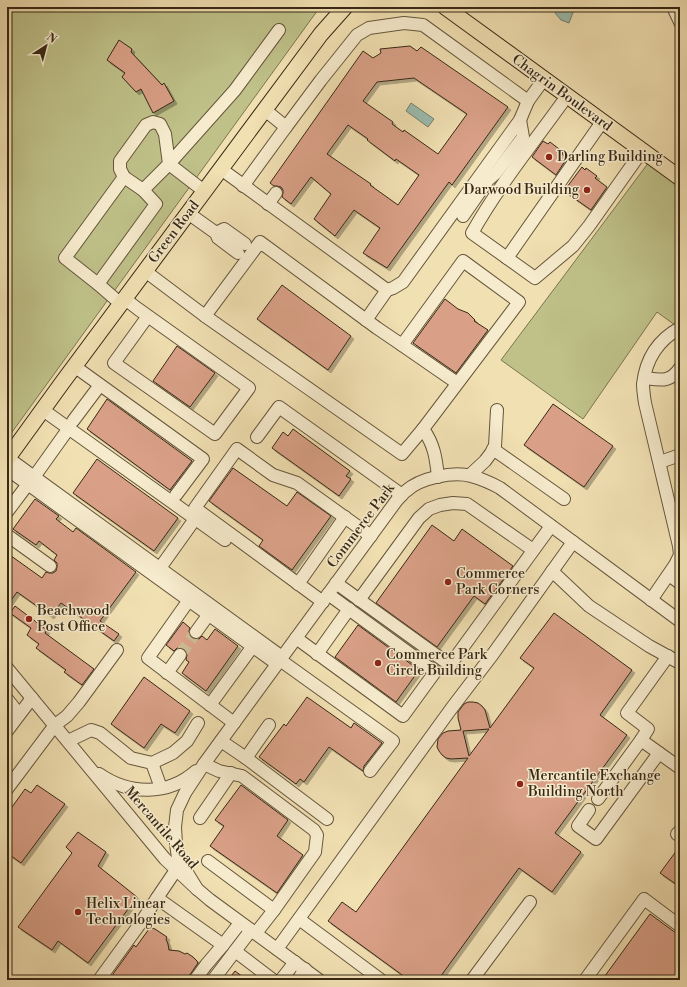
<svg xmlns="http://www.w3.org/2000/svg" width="687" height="987" font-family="'Libre Bodoni',serif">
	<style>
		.green { fill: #bfc189; stroke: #7b744f }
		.water { fill: #9bbdb0; stroke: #738172 }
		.building { fill: #d9a087; stroke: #372815; fill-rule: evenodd; filter: url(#shadow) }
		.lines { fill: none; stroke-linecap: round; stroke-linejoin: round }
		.minor-tunnel { stroke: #ccbb93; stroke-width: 12; stroke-dasharray: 12 6; stroke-linecap: butt }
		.minor-casing { stroke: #66563c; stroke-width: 14 }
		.major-casing { stroke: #372815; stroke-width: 17 }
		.minor { stroke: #f6ebcd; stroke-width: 12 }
		.major { stroke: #f1e0b2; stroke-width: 15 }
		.poi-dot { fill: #8f2418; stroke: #f6ebcd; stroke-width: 1.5 }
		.labels { text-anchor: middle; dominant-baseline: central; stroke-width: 3; stroke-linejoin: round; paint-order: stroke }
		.street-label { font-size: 14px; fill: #372815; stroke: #f6ebcd }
		.poi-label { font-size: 14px; fill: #372815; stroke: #f6ebcd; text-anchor: start }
	</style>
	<defs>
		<filter id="shadow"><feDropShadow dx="3" dy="3" stdDeviation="0" flood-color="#0004"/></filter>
	</defs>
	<rect width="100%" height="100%" fill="#f1e0b2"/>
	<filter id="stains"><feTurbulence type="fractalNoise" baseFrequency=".005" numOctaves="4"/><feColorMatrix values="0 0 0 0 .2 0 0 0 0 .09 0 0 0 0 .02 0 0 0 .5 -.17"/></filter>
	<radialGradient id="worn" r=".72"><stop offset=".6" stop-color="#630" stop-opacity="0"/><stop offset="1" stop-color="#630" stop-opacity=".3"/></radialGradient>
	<g class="green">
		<path d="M7,7H320L7,439Z"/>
		<path d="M652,158L680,178V328H679L657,312L583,419L501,360Z"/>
	</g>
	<g class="water">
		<path d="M561,7H575L569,23L561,20L555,13Z"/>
		<path d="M411,103L434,119L428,127L406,111Z"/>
	</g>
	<g class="building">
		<path d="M119,40L132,49L131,52L162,85L164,83L174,101L153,113L141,89L136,92L122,77L125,73L107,60Z"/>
		<path d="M410,46L417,51L421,47L508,107L452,185L449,182L387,268L363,253L380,228L354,210L335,236L314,219L331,194L311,177L291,204L282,197L283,193V190L281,187L277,186H274L270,183L363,51L373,58L381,53L380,49ZM414,78L467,114L438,154L404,130L403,132L392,124L393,122L363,101L377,82ZM348,125L368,139L367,140L395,161L396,159L419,175L398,205L370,185L371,184L327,154Z"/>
		<path d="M543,141L548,144L550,142L563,152L562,154L567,158L556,175L532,157Z"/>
		<path d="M582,167L585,170L586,168L597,176L595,178L607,187L591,210L564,191Z"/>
		<path d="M282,285L351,336L328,370L257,319Z"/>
		<path d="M445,299L458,309L468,313L475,320L474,321L488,330L456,373L413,343Z"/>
		<path d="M177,346L215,373L190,407L153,381Z"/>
		<path d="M107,399L192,461L170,490L87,429Z"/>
		<path d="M553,404L613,446L584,487L524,445Z"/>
		<path d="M293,429L350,471L346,476L351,479L339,496L272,448L283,432L288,436Z"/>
		<path d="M97,459L178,518L154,551L73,493Z"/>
		<path d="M233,468L287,506L297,492L331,516L292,570L259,546L263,540L209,501Z"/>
		<path d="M35,499L59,516L56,519L73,532L76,528L136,572L100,621L119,634L114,641L61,603L51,616L17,592L7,606V553L42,578L46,572L49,573H53L56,571L57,567V563L54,560L57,555L39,541L36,545L13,529Z"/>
		<path d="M432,525L454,541L462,529L513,566L485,604L474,596L437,647L376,603Z"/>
		<path d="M15,606L47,630L45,633L94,669L82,685L64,672L66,670L36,648L39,644L27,635L31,628L10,613Z"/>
		<path d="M554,613L632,670L600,715L627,735L555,833L581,852L552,892L519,868L438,980H409L328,921L342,902L356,912L468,758L451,759L446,758L442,755L439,751L437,747L438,739L443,733L448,731L461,730L458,718V712L464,704L468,702H473L478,703L482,706L485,710L490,728L534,668L520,658ZM489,729L472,752L469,756L463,731Z"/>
		<path d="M183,622L190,628L189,631V635L192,638L196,639H199L202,636L207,640L215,629L238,646L206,691L182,673L189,662L186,660L187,655V652L185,649L180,648H177L174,651L166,645Z"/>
		<path d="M358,625L419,670L396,702L335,657Z"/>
		<path d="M144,677L190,711L175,733L161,724L144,748L111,724Z"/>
		<path d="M307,697L351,728L354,723L382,743L364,766L363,771L329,747L304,782L300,779L296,784L259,757L284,724L286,726Z"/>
		<path d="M37,785L65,804L21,863L7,853V814L25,789L31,793Z"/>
		<path d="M241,785L288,820L277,836L303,855L277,893L210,846L224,826L215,820Z"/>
		<path d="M78,832L106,852L98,866L137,897L88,963L58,941L52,950L18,927L72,853L66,847Z"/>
		<path d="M680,846V887L660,873Z"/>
		<path d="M650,914L680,936V980H602Z"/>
		<path d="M151,928L155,929L167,937L166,939L168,944L169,950L179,951L185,954L187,953L193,957L197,961L198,963L189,976L187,980H117L113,976V974L134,945L136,947L149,929Z"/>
		<path d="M235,971L247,980H228Z"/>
	</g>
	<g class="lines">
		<path class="minor-tunnel" d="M180,655L196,632"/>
		<g class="minor-casing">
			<g id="minor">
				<path d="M673,7L680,22"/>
				<path d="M567,96C535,141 499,185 472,233L535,278L573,246L589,226L642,151"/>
				<path d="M265,110L286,127L321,80L357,35L369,28L404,23L423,25L528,101"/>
				<path d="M169,164L165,134L160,124L153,122L146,125L120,161V169L124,177L143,190L169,164L204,191"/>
				<path d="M169,164L235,90L279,30"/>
				<path d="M221,169L387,290L393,288L403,282L520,120L528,101L544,79"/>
				<path d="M243,186L286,127"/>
				<path d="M268,204L276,193"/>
				<path d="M188,213L216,233L218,238L238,253"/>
				<path d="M463,216L488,180L496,173L523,137L520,120"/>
				<path d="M216,233L224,229L245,244"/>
				<path d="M507,258L602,122"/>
				<path d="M145,271L205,316L260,242L377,328L402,345L463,261L519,302L423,429C434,444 436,458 438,477"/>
				<path d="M98,284L156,204L143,190"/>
				<path d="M125,299L138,309L249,388L215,434L114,363L148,316"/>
				<path d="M121,304L98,284L65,258L124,177"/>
				<path d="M205,316L402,454L423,429"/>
				<path d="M366,320L387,290"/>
				<path d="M402,345L457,383"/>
				<path d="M74,366L203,459L176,495"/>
				<path d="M645,378C660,380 670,383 680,368"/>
				<path d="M43,410L225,540"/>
				<path d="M73,421L100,385"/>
				<path d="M257,437L279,407L402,495"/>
				<path d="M493,449L564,499"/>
				<path d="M8,458L282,657"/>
				<path d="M660,462L680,455"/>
				<path d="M7,469L277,664"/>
				<path d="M470,475L485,461L491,453L495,446L497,410"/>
				<path d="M34,477L69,428"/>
				<path d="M7,512L28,484"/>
				<path d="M7,535L50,566"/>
				<path d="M160,568L195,519"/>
				<path d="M552,571L589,606L649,646L680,663"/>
				<path d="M669,575L680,583"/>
				<path d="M336,583L450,665L551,526"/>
				<path d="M298,584L345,517"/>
				<path d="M189,600L148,658L234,723"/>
				<path d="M359,600L419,518L429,509L440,505L453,503L467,504L533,550"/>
				<path d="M651,600L675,565L680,555L679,546L645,403C644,396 643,390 643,384C646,358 658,340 680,328"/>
				<path d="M323,602L195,508L237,449L273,475L297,483L371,536"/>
				<path d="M196,632L209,614"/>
				<path d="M296,638L403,716L435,672L328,594"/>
				<path d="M317,654L349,609"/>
				<path d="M280,660L393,741L370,771"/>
				<path d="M7,668L165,859L197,889L210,900L319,980"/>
				<path d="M167,673L180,655"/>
				<path d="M7,699L19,714"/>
				<path d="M210,705L253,646"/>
				<path d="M7,731L32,698"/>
				<path d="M641,740L648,729L627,713L668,656"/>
				<path d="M68,741L91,730L100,733L131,758L152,763L161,788"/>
				<path d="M221,741L246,758L327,819"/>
				<path d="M246,758L269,725"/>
				<path d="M152,763L173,753L187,741L198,723"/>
				<path d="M204,764L219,771L242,776L314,830L317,835L315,852L274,910L208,861"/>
				<path d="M99,774C129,795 168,796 196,771"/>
				<path d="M7,789L55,725L67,716L79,702L117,650"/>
				<path d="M598,799L641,740L680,768"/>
				<path d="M589,810L578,826L596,839L659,753"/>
				<path d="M200,818L231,773"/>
				<path d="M680,831L677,834L680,836"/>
				<path d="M180,864L157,898L223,945L240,923"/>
				<path d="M197,889L178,858L176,844L175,827L177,810L185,793L204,764L397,500C400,497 402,494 406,491C420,478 453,471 471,476C482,479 491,483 500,488L680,621"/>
				<path d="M299,919L381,980"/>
				<path d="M256,933L274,910"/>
				<path d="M277,949L451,709L493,654L573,542"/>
				<path d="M235,951L273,980"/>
				<path d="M99,980L142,921L157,898"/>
				<path d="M195,980L206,965L223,945"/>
				<path d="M213,980L251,930"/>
				<path d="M281,980L295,962"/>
				<path d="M298,980L305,969"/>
				<path d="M472,980L530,902"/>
				<path d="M585,980L644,899L680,926"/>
			</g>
		</g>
		<g class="major-casing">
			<g id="major">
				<path d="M445,7L680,178"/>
				<path d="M7,459L62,383L321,34L345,7"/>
			</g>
		</g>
		<use href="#minor" class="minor"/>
		<use href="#major" class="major"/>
	</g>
	<g class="poi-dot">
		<circle cx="549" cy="157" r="4"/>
		<circle cx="587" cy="190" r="4"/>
		<circle cx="448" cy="582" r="4"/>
		<circle cx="29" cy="619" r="4"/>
		<circle cx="378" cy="663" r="4"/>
		<circle cx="520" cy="784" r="4"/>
		<circle cx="78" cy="912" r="4"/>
	</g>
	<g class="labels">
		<g class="street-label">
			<text transform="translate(562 93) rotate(36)">Chagrin Boulevard</text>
			<text transform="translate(174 232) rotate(-53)">Green Road</text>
			<text transform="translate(361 526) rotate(-53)">Commerce Park</text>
			<text transform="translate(161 828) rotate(49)">Mercantile Road</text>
		</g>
		<g class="poi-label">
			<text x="557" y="157">Darling Building</text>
			<text x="579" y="190" text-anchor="end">Darwood Building</text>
			<text x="456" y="574">Commerce<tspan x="456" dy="16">Park Corners</tspan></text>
			<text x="37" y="611">Beachwood<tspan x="37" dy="16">Post Office</tspan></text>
			<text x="386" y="655">Commerce Park<tspan x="386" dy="16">Circle Building</tspan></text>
			<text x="528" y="776">Mercantile Exchange<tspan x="528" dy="16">Building North</tspan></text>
			<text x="86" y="904">Helix Linear<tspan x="86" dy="16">Technologies</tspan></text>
		</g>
	</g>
	<rect width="687" height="987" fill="none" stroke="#f1e0b2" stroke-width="24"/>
	<rect x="8" y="8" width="671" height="971" fill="none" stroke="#372815" stroke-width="2"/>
	<rect x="12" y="12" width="663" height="963" fill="none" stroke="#372815"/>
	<g transform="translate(46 46) rotate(36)" stroke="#f6ebcd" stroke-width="3" paint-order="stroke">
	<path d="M0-3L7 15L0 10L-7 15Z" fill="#372815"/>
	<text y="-6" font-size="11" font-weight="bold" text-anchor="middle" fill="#372815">N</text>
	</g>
	<rect width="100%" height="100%" filter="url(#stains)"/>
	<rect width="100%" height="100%" fill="url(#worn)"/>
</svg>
